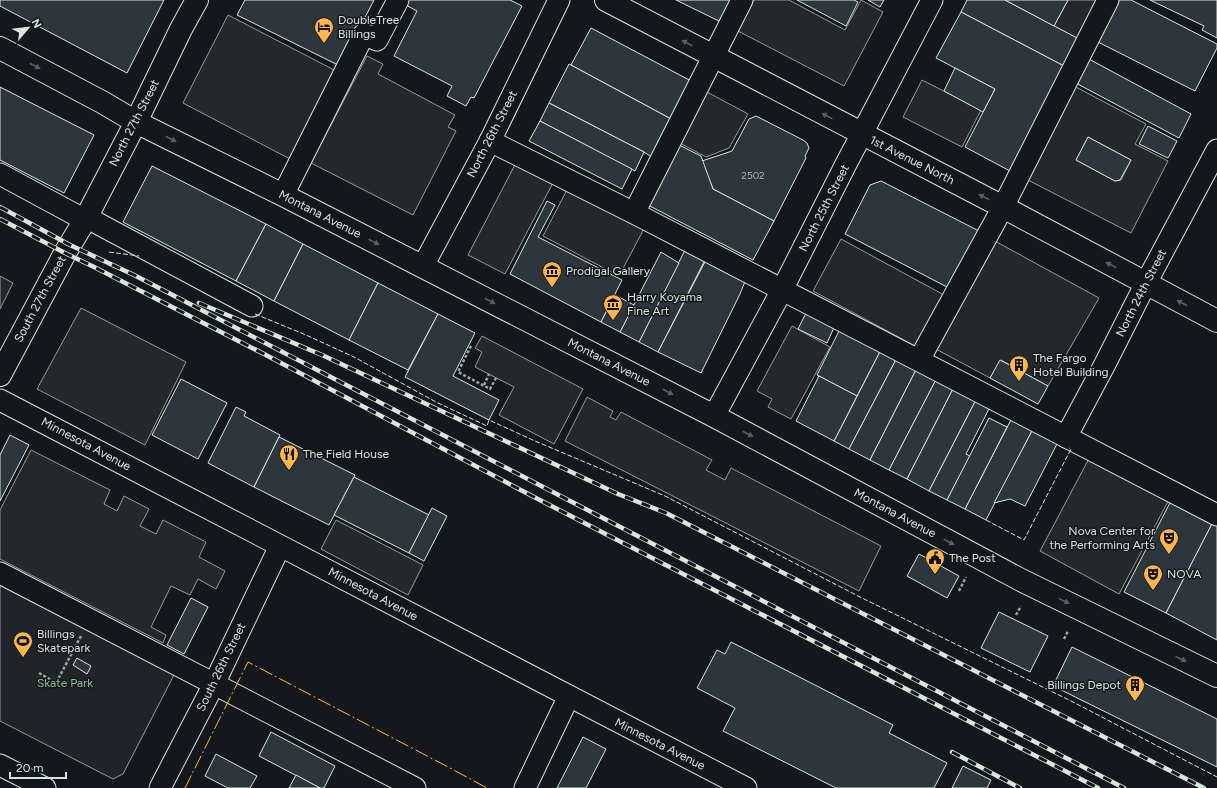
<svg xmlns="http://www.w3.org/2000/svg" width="1217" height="788" font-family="Figtree,sans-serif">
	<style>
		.green { fill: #202428; stroke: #939e99 }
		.parking { fill: #24282b; stroke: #939e99; fill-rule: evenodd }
		.building { fill: #2c363c; stroke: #d8e6dc }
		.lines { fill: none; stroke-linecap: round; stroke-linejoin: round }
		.minor-casing { stroke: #d8e6dc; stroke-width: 23 }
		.major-casing { stroke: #d8e6dc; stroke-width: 24 }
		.path { stroke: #9da8a2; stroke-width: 2.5; stroke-dasharray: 3 2; stroke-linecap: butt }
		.minor { stroke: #14181c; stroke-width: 21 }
		.major { stroke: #14181c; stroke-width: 22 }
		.rail-casing { stroke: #d8e6dc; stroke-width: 4.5 }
		.rail { stroke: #14181c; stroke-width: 3; stroke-dasharray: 9; stroke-linecap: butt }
		.fence { stroke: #d8e6dc; stroke-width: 1; stroke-dasharray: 5 2; stroke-linecap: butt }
		.power { stroke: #ffb74d; stroke-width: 1; stroke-dasharray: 14 3 2 3; stroke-linecap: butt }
		.oneway { fill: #59605f }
		.labels { text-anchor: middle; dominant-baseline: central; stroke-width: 3; stroke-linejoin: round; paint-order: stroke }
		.number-label { font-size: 10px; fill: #adbab4 }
		.poi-label { font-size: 12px; fill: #d8e6dc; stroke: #14181c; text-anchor: start }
		.street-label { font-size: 12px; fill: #d8e6dc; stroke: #14181c }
		.park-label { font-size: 12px; fill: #8ac095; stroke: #14181c }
	</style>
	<rect width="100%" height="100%" fill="#14181c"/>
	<path class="green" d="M0,577L177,669L123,774L113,779L0,721Z"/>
	<g class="parking">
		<path d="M754,0H789L845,30L861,0L883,12L844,86L738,31Z"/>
		<path d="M1068,0H1100L1079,39L1054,26Z"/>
		<path d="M228,15L338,72L292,160L183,103Z"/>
		<path d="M367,56L383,64L378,74L455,115L448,127L456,131L413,215L311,163Z"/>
		<path d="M922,80L981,110L962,147L903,117Z"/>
		<path d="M1074,86L1146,124L1135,144L1168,161L1131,233L1026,179ZM1088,137L1131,160L1121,180L1115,181L1076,160Z"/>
		<path d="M707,92L748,114L729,148L706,157L680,143Z"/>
		<path d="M518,159L555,179L505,274L468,255Z"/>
		<path d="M570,184L646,225L619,276L543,236Z"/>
		<path d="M841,239L944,295L917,347L813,291Z"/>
		<path d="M993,240L1099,298L1048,386L1001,360L990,378L934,348Z"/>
		<path d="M0,276L13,283L0,309Z"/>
		<path d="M81,308L186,362L145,445L37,389Z"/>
		<path d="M792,326L830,347L791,419L768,407L772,399L757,391Z"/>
		<path d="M482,336L583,389L554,444L499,415L514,387L475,367L482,352L475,348Z"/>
		<path d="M587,397L613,411L610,417L616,420L621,412L712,460L706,470L725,480L731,468L881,546L859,591L565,441Z"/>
		<path d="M31,450L110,490L104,504L117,511L124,496L149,509L140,526L156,534L163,520L206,542L199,557L225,571L216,589L198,579L190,595L171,586L151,627L166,635L163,643L0,559V510Z"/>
		<path d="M1093,451L1173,492L1119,594L1040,551Z"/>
		<path d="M336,520L423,565L408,595L321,549Z"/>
	</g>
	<g class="building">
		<path d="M0,0H164L127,73L0,6Z"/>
		<path d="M245,0H374L340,66L237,15Z"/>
		<path d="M406,0H510L522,6L474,98L471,97L466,106L447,96L452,86L394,56L417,11L404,4Z"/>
		<path d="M676,0H735L723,23Z"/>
		<path d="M797,0H854L858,2L846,26Z"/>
		<path d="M868,0H884L880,7Z"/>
		<path d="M967,0H1005L1079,39L1064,66L961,12Z"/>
		<path d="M1005,0H1068L1054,26Z"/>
		<path d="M1119,0H1131L1217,44V48L1195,91L1098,42Z"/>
		<path d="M1150,0H1217V38L1202,30L1204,26Z"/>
		<path d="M961,12L1064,66L1010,171L965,147L995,89L936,58Z"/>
		<path d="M591,28L693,82L673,120L571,65Z"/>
		<path d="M1087,58L1191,114L1179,138L1074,82Z"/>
		<path d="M569,64L673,120L653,158L644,152L549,103Z"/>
		<path d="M955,68L995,89L983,112L944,91Z"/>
		<path d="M0,87L94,135L64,193L0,160Z"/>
		<path d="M549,103L644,152L635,171L540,121Z"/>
		<path d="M756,116L803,140L807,143L809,148L805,156L806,158L774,221L713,189L702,161L732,151L749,119Z"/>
		<path d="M540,121L632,169L622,189L529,141Z"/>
		<path d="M1148,126L1177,141L1168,158L1139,144Z"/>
		<path d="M1088,137L1131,160L1120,180L1115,181L1076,160Z"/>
		<path d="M679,145L701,156L713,189L774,221L753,260L648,205Z"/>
		<path d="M152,166L266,224L236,281L123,222Z"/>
		<path d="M881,181L979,231L949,288L845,234L870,185Z"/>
		<path d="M547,201L555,205L538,237L622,280L601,322L510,274Z"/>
		<path d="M266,224L303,244L274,301L236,281Z"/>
		<path d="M303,244L378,283L349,340L274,301Z"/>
		<path d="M687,246L707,256L658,352L639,342Z"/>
		<path d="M661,252L679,263L639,342L620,332Z"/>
		<path d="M709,254L748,274L740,294L701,373L658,352Z"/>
		<path d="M378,283L438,314L408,370L349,340Z"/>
		<path d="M615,295L634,305L620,332L601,322Z"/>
		<path d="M809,307L837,321L827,343L798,329Z"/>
		<path d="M438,314L475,333L453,376L499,400L489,420L405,377Z"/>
		<path d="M843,323L884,344L857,396L817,375Z"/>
		<path d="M884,344L900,352L849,449L834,441Z"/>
		<path d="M900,352L920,362L870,460L849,449Z"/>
		<path d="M1000,360L1048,386L1038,404L990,378Z"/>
		<path d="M920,362L940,372L889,470L870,460Z"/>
		<path d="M940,372L957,381L907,479L889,470Z"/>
		<path d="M819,376L857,396L834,441L796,421Z"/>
		<path d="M181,379L227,403L198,459L152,435Z"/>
		<path d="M957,381L980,392L929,491L907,479Z"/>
		<path d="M978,396L992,403L966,454L970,456L947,500L929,491Z"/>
		<path d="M236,407L246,412L244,416L280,435L254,487L208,463Z"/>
		<path d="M1015,412L1036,423L986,520L965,509Z"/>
		<path d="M989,418L1007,427L965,509L947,500Z"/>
		<path d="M1032,431L1041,436L1042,434L1058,442L1025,506L1010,499L994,503Z"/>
		<path d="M10,435L29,445L0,501V455Z"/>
		<path d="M279,437L355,475L329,525L254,487Z"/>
		<path d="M354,477L429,515L409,553L334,515Z"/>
		<path d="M1174,495L1215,518L1166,613L1124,592Z"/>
		<path d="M432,508L447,516L424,561L409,553Z"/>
		<path d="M1215,518L1217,519V640L1166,613Z"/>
		<path d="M919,554L959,576L947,598L907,576Z"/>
		<path d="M191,598L208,607L184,654L167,645Z"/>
		<path d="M999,612L1048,636L1030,672L981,648Z"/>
		<path d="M731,642L893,725L889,733L947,763L934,788H836L723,731L735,708L697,688L717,650L725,654Z"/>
		<path d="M1072,647L1217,719V767L1053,686Z"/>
		<path d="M77,658L91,666L87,674L73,665Z"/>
		<path d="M271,732L335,766L324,788H320L259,756Z"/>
		<path d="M583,737L606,749L586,788H557Z"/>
		<path d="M216,754L257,776L250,788H228L205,776Z"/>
		<path d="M963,766L991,780L987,788H952Z"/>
		<path d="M296,775L320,788H289Z"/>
	</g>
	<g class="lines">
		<g class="minor-casing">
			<g id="minor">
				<path d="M490,141L634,213L1217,515"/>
				<path d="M0,174L85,220"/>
				<path d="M283,195L364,34L377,40L398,0"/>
				<path d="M634,213L742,0"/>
				<path d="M87,216L97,223L252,306"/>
				<path d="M423,266L490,141L559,0"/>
				<path d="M919,360L1003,207L1108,0"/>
				<path d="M0,400L746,788"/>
				<path d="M714,416L782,290L846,164L932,0"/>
				<path d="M1066,437L1105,364L1146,283L1217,150"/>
				<path d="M0,573L415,788"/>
				<path d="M0,765L45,788"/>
				<path d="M160,788L214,684L280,546"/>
				<path d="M525,788L569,696"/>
			</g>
		</g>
		<g class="major-casing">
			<g id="major">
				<path d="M606,0L1003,207L1217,321"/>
				<path d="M0,48L102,102L136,122L283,195L714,416L1021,580L1217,676"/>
				<path d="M0,375L65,253L85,220L136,122L181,29L197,0"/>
			</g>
		</g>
		<g class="path">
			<path d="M471,346L458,372L490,389L496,378"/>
			<path d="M484,385L489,374"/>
			<path d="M959,591L966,577"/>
			<path d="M1016,615L1021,606"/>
			<path d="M1064,639L1068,631"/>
			<path d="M39,673L56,683L81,636"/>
		</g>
		<use href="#minor" class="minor"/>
		<use href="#major" class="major"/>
		<g class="rail-casing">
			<g id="rail">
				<path d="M0,207L70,245L134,275L1124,788"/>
				<path d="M0,219L65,253L94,267L264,354L534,497L1098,788"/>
				<path d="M199,303L322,355L618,494L666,513L1204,788"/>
				<path d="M952,752L1020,788"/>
			</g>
		</g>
		<use href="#rail" class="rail"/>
		<g class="fence">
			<path d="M109,252L139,256"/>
			<path d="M255,314L306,335L354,357L436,402L487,426L489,420L535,441L665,496L858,596L1071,701L1217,777"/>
			<path d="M986,520L1024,540L1071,449L1069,448"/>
		</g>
		<path class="power" d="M185,788L248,662L450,768L487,788"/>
	</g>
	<defs><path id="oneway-solid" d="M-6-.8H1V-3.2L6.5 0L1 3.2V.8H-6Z"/></defs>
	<g class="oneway">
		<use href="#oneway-solid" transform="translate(687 43) rotate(-152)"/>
		<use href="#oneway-solid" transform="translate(35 66) rotate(28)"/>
		<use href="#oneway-solid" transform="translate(827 116) rotate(-152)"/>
		<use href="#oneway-solid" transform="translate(171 139) rotate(27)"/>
		<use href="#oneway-solid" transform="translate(984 197) rotate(-153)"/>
		<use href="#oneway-solid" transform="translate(374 242) rotate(27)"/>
		<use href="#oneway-solid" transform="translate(1111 265) rotate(-152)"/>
		<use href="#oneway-solid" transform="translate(490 301) rotate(27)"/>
		<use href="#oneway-solid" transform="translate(1182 303) rotate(-152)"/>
		<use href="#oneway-solid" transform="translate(668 392) rotate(27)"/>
		<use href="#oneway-solid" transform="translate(748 434) rotate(28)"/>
		<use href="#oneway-solid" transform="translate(949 542) rotate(28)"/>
		<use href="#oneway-solid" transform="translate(1064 601) rotate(26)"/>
		<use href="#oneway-solid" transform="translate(1181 659) rotate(26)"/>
	</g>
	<defs>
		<g id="hotel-pin" transform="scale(1)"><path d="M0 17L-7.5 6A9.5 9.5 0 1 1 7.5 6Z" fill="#ffb74d" stroke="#14181c"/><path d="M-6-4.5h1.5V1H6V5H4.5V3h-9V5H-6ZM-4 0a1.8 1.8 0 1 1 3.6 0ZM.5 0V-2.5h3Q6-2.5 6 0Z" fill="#111"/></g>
		<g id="museum-pin" transform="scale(1)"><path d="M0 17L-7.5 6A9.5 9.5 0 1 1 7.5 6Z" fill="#ffb74d" stroke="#14181c"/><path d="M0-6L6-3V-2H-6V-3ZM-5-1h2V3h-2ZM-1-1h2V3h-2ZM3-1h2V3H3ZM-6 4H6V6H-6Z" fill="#111"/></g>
		<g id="building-pin" transform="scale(1)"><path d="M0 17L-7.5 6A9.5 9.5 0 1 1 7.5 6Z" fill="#ffb74d" stroke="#14181c"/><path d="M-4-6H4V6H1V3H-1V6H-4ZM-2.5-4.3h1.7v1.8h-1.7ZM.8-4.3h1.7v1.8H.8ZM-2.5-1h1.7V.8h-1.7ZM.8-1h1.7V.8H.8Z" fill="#111"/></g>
		<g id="restaurant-pin" transform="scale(1)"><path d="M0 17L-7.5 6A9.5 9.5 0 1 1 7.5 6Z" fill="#ffb74d" stroke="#14181c"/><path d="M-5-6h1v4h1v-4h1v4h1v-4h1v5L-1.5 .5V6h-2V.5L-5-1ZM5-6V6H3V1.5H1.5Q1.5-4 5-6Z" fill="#111"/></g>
		<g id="theatre-pin" transform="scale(1)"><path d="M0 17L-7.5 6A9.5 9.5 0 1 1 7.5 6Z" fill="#ffb74d" stroke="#14181c"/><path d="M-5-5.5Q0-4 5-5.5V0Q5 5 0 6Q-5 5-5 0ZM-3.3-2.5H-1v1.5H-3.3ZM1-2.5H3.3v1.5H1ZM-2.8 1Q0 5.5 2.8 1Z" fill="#111"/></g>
		<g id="civic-pin" transform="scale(1)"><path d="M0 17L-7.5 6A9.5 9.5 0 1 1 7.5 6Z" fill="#ffb74d" stroke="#14181c"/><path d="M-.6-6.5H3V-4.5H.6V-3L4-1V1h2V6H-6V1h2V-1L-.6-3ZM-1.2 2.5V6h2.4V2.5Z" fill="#111"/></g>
		<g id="stadium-pin" transform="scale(1)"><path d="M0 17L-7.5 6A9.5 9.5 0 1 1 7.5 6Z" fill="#ffb74d" stroke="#14181c"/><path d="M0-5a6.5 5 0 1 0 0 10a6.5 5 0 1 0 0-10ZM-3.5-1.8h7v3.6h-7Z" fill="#111"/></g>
	</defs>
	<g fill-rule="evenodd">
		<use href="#hotel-pin" x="324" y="27"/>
		<use href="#museum-pin" x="552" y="271"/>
		<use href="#museum-pin" x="613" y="304"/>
		<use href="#building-pin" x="1019" y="365"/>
		<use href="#restaurant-pin" x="289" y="454"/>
		<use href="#theatre-pin" x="1169" y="538"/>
		<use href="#civic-pin" x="935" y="558"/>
		<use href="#theatre-pin" x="1153" y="574"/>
		<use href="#stadium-pin" x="23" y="641"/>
		<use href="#building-pin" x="1135" y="685"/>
	</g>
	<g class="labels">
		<g class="number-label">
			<text x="753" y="175">2502</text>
		</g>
		<g class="poi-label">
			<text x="338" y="20">DoubleTree<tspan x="338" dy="14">Billings</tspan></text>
			<text x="566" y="271">Prodigal Gallery</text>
			<text x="627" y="297">Harry Koyama<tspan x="627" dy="14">Fine Art</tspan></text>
			<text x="1033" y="358">The Fargo<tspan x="1033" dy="14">Hotel Building</tspan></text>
			<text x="303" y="454">The Field House</text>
			<text x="1155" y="531" text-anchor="end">Nova Center for<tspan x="1155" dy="14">the Performing Arts</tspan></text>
			<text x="949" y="558">The Post</text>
			<text x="1167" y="574">NOVA</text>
			<text x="37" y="634">Billings<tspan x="37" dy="14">Skatepark</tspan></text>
			<text x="1121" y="685" text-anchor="end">Billings Depot</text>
		</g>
		<g class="street-label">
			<text transform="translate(134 123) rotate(-63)">North 27th Street</text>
			<text transform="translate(492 134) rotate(-63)">North 26th Street</text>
			<text transform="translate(912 160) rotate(27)">1st Avenue North</text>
			<text transform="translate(824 208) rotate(-63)">North 25th Street</text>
			<text transform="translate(320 214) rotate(27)">Montana Avenue</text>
			<text transform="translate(1141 293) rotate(-63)">North 24th Street</text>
			<text transform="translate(40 299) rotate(-62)">South 27th Street</text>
			<text transform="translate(609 362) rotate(27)">Montana Avenue</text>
			<text transform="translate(86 444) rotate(28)">Minnesota Avenue</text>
			<text transform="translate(895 513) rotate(28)">Montana Avenue</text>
			<text transform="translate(373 594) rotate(28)">Minnesota Avenue</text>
			<text transform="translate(221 667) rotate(-64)">South 26th Street</text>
			<text transform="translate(660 744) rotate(27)">Minnesota Avenue</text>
		</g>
		<g class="park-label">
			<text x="65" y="683">Skate Park</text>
		</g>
	</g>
	<g transform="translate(28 28) rotate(62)" stroke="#14181c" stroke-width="3" paint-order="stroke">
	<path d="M0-3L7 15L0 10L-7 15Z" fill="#d8e6dc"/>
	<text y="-6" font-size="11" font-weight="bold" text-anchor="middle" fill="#d8e6dc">N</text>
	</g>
	<path d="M10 772v6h56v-6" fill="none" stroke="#d8e6dc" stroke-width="2"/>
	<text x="16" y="772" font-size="12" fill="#d8e6dc" stroke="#14181c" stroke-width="3" paint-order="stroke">20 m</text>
</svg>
